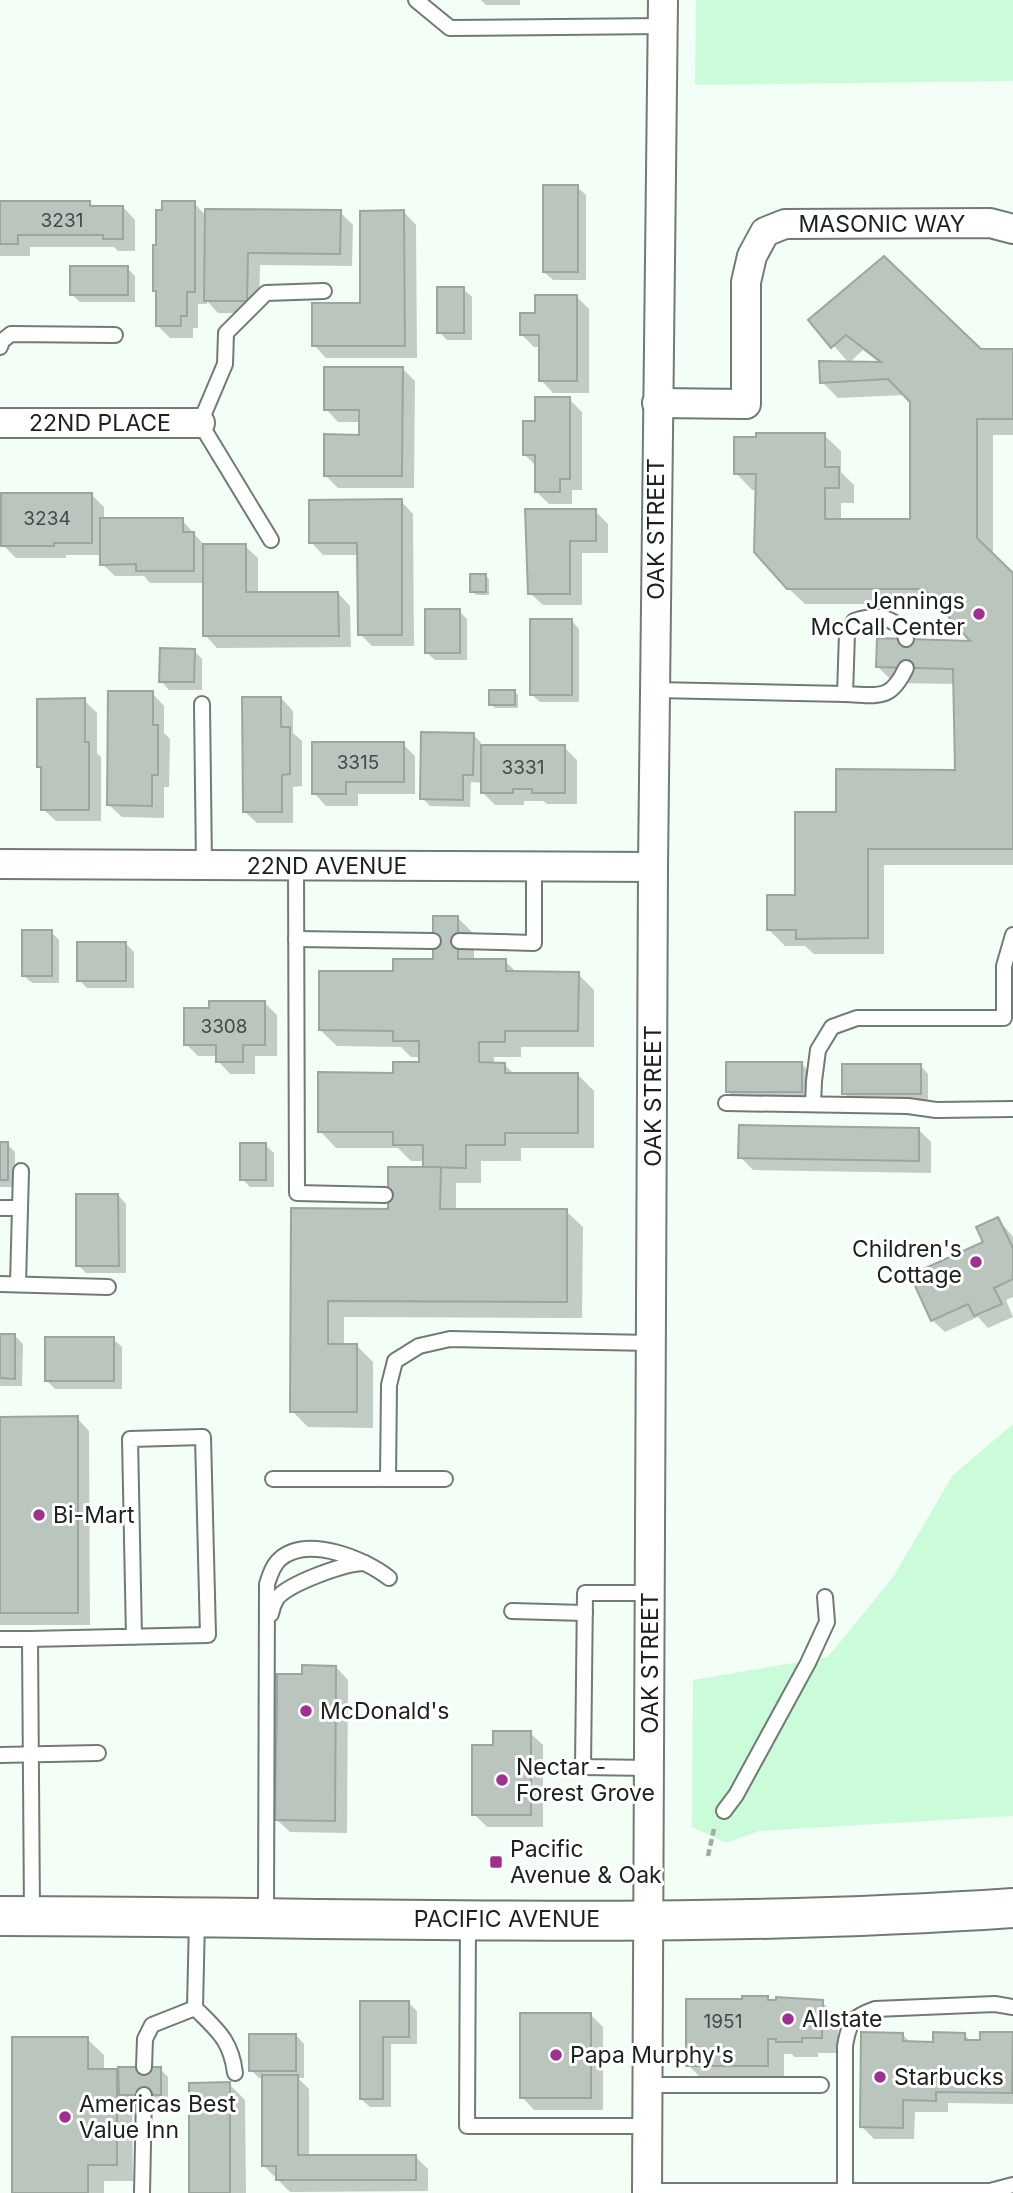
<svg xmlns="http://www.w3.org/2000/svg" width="1013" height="2193" font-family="Inter,sans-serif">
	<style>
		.green { fill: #cbfcda }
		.shadow { fill: #0003 }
		.building { fill: #bac5bd; stroke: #9ba69e; stroke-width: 2 }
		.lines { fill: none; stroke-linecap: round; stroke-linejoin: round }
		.lane-casing { stroke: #707b73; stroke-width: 18 }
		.street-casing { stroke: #707b73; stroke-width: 32 }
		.primary-casing { stroke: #707b73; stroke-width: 42 }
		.path { stroke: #a1aaa3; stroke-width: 4.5; stroke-dasharray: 7 3.5; stroke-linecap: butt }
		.lane { stroke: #fff; stroke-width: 14 }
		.street { stroke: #fff; stroke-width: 28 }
		.primary { stroke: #fff; stroke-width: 38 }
		.poi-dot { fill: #9f308e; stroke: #fff; stroke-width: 2.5 }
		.labels { text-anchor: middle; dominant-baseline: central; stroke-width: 6; stroke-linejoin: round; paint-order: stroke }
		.number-label { font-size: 19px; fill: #444a46 }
		.street-label { font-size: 23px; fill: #1d211e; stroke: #fff }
		.poi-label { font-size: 23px; fill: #1d211e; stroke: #fff; text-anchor: start }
	</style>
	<rect width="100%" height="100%" fill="#f3fff6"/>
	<g class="green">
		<path d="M696,0H1013V81L695,85Z"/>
		<path d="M1013,1424V1816L759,1831L726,1843L692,1827L693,1680L828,1657L893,1577L953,1475Z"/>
	</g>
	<g class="shadow">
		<path d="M481,0H520V5H486Z"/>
		<path d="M577,187L586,195V280H553L544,272Z"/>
		<path d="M0,202H89L94,207H123L135,220V251H118L114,247H30V256H0Z"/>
		<path d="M194,203L207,217L340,212L353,225L352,266L260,265L259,313H218L207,301V304H198V328H193V338H170L158,326L157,294L154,291L158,246Z"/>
		<path d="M404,212L416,225L417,358H326L314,345L362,304Z"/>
		<path d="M127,268L135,276V302H80L71,294Z"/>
		<path d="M463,289L472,297V340H447L439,332Z"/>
		<path d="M577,297L589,309V393H553L541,380V347H534L522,335L537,314Z"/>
		<path d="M811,320L980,350H1013V435H993V556L1013,576V865H884V954H814L805,946H785L768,929L797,897L838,813L957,772L955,684L894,683L878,667L974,643L940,604H805L788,588L757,490H752L736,473L824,435L841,451V472L854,485V503H841V521H912L911,401L905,395L838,398L822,382L881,364L863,350L849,363Z"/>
		<path d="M403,369L415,381L414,488H338L325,475L361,436V422H338L326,409Z"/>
		<path d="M569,399L582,412V490H572V504H549L536,491V466L524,454L536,423Z"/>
		<path d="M92,495L104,507V520H182L205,546H245L258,558V594L338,593L350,606L351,647L217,648L205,635V583H150L144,576H115L102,564V555H66V558H16L3,545Z"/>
		<path d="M401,501L413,514L414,646H372L360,634L359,555H323L311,542Z"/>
		<path d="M527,511H595L608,524V553H582V605H543L530,593Z"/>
		<path d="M485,575L489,579V595H476L472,591Z"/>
		<path d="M459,611L467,619V660H435L426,652Z"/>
		<path d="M571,620L579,629V702H540L531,694Z"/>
		<path d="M194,651L202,659V690H169L161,681Z"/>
		<path d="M514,691L518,695V708H495L491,704Z"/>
		<path d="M152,693L164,706V733L170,739L169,787H164V818L122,817L109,805Z"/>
		<path d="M281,698L293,711V733L302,741V786L293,787V823H257L244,811Z"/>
		<path d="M84,700L97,713V753L101,757V821H56L43,809V770L39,766Z"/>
		<path d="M473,734L481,743V747H564L577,760V804H547L543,801H524V805H495L482,792L483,783L471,782L470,807L430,806L422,798Z"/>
		<path d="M403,744L415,756V794H358V806H326L314,793Z"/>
		<path d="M458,918L474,934V961H505L517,973L578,974L594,990V1047H521V1057H494V1064H504L514,1074L578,1075L594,1091V1148H521V1161H481V1183H456V1211H566L583,1227L582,1318L344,1317V1345H356L373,1362V1428L308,1427L292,1411L293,1210L390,1211L425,1169V1161H411L398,1148H336L320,1131L394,1074L421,1064V1057H411L401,1047L337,1046L320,1030L395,973L435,960Z"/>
		<path d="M51,932L59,940V983H32L23,975Z"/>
		<path d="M126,944L134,952V988H87L79,980Z"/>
		<path d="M264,1002L277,1015V1056H255V1074H230L218,1061V1056H198L186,1044L211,1010Z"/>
		<path d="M801,1063L809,1072V1100H736L728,1091Z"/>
		<path d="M920,1065L928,1074V1101H852L844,1093Z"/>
		<path d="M919,1130L931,1142V1173L753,1170L740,1157Z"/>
		<path d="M0,1144H7L15,1152V1187H0Z"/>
		<path d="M265,1145L274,1153V1187H250L242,1179Z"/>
		<path d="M118,1195L126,1204V1273H86L78,1265Z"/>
		<path d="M998,1219L1013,1237V1297L1006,1300L1013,1317L988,1328L978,1317L945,1332L932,1320L985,1243Z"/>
		<path d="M0,1335H14L23,1344L22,1386H0Z"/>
		<path d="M113,1339L122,1347V1389H55L47,1381Z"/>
		<path d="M0,1418H77L89,1431L90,1625H0Z"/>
		<path d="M336,1667L348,1680L347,1833L290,1832L277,1820L278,1751L271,1747L303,1675Z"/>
		<path d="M530,1733L543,1745V1827H487L474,1814Z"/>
		<path d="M768,1998L771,2002H822L838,2018V2053H818V2057H794L792,2054H784V2082L704,2081L688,2065L744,2001Z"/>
		<path d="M361,2003H409L417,2011V2044H391V2107H370L361,2099Z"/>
		<path d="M590,2014L603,2027V2110H534L522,2097Z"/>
		<path d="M902,2034L911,2043H935L964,2034L971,2041H981L1012,2034L1013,2104L948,2103V2112H915L914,2139H874L861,2126Z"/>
		<path d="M296,2035L304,2044V2078H298L309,2089V2156H415L428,2169V2191L290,2192L264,2166V2078H259L251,2070Z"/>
		<path d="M87,2039L104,2055V2070H116L120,2074L160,2069L168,2077V2103H132L133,2181H104V2193H14Z"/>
		<path d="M229,2084L245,2100L246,2193H191Z"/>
	</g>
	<g class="building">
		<rect x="543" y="185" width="35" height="87"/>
		<path d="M0,201H90V206H123V239H103V235H18V244H0Z"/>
		<path d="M162,201H195V292H187V316H181V326H156V291H153V245H156V210H162Z"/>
		<path d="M205,209L341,210L340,254L248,253L247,301H204Z"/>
		<path d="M404,210L405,346H312V303H360V211Z"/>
		<path d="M884,256L981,349H1013V419H977V538L1013,573V849H868V938L796,939V930H767V895H795V812H836V769L955,770L953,669L876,667L877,638L970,641L924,589H787L754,552L756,474H734V437H756V433H825V467H839V488H825V519H910V402L888,379L820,383L819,361L881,362L846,335L831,348L808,320Z"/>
		<rect x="70" y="266" width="58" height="29"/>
		<rect x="437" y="287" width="27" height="46"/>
		<path d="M535,295H577V381H539V335H520V313H535Z"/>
		<path d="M324,367H403L402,476H324V434L359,435V410H324Z"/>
		<path d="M535,397H570V479H560V492H535V455H523V421H535Z"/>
		<path d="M1,493H92V543H54V546H1Z"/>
		<path d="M402,499V635H358L357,543H309V500Z"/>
		<path d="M525,509H596V541H570V594H528Z"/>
		<path d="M100,518H183V532H194V571H136V564L100,565Z"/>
		<path d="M203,544H246V592H338L339,636H203Z"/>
		<rect x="470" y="574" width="16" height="18"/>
		<rect x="425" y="609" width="35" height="44"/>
		<rect x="530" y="619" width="42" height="76"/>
		<path d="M160,648L195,649L194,682H159Z"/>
		<rect x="489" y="690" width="26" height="15"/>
		<path d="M108,691H153V725H158V775H152V806L107,805Z"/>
		<path d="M242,697H281V727H290V774L282,775V812H243Z"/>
		<path d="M85,698V742H89V810H41V767H37V699Z"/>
		<path d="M421,732L474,733L473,775H463V800L420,799Z"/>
		<path d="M312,742H404V782H346V794H312Z"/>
		<path d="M481,745H565V793H532V789H513V793H481Z"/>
		<path d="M433,916H458V959H506V971L579,972L578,1031H505V1042H479V1062L505,1063V1073H578V1133H505V1145H466V1168L423,1167V1145H393V1132H318V1072L393,1073V1062H419V1041H393V1031L319,1030V971H393V959H433Z"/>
		<rect x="22" y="930" width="30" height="46"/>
		<rect x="77" y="942" width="49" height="39"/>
		<path d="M209,1001H265V1045H243V1062H216V1045H184V1008H209Z"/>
		<rect x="726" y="1062" width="76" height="30"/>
		<rect x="842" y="1064" width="79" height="30"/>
		<path d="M739,1125L919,1128V1161L738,1158Z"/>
		<rect x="0" y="1142" width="8" height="38"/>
		<rect x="240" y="1143" width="26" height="37"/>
		<path d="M388,1167H441L440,1209H567V1302L328,1301V1344H357V1412H290L291,1208L388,1209Z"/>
		<path d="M76,1194H118L119,1266H76Z"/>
		<path d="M998,1217L1013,1248V1279L994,1288L1002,1304L974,1316L968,1304L931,1321L910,1275L983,1242L976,1227Z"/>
		<path d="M0,1334H15V1379L0,1378Z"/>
		<rect x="45" y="1337" width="69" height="44"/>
		<path d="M78,1416V1613H0V1417Z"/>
		<path d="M302,1665L336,1666L335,1821L275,1820L277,1674H302Z"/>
		<path d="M270,1674H277L276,1748H270Z"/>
		<path d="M493,1731H531V1815H472V1745H493Z"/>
		<path d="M742,1996H768V2000H776V1997L823,2000L822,2038H802V2042H776V2039H768V2066H686V1999H742Z"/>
		<path d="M360,2001H409V2037H383V2099H360Z"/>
		<rect x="520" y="2013" width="71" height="85"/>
		<path d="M861,2032L903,2033V2041L933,2042V2032L965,2033V2040H980V2032H1013L1012,2093L936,2092V2101L903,2100V2128L860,2127Z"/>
		<rect x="249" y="2034" width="47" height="37"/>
		<path d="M12,2037H88V2069H117V2165H88V2193H12Z"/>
		<path d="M118,2067H161V2095H119Z"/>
		<path d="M262,2075H298V2155H416V2180H276V2166H262Z"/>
		<path d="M230,2082V2193H189V2083Z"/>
	</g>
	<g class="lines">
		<g class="lane-casing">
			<g id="lane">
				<path d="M416,0L450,28L663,26"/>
				<path d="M0,347L2,341L11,334L115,335"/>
				<path d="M271,540L200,423L225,364L226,333L266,293L324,291"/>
				<path d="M906,668C890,702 878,695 845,694L847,634L854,621C876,614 884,615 903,628L906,639"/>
				<path d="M655,690L845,694"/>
				<path d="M202,704L204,865"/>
				<path d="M296,865L297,1193L385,1195"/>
				<path d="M296,939L433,941"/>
				<path d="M459,941L534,943V866"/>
				<path d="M726,1103L908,1106L936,1110L1013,1109"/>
				<path d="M813,1104L814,1081L818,1050L832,1027L857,1018H1004V966L1013,935"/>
				<path d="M0,1208H19"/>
				<path d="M0,1284L108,1287"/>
				<path d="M18,1284L21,1171"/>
				<path d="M273,1479H445"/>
				<path d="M388,1479L389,1385L395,1361L419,1346L450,1339L652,1343"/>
				<path d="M512,1611L585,1613"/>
				<path d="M271,1614C272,1608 274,1603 277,1598C290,1583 345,1563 365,1563"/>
				<path d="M0,1639H30L32,1914"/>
				<path d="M30,1639L208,1635L203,1437L130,1439L134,1637"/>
				<path d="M0,1755L98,1753"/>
				<path d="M650,1768L583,1767L585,1593H651"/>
				<path d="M724,1811L736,1795L808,1663L827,1622L825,1597"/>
				<path d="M266,1916L267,1584C270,1575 273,1565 280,1559C308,1535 365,1559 389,1578"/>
				<path d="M468,1920L467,2126H648"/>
				<path d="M195,2008C217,2030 231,2040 235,2073"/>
				<path d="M144,2067L145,2039L152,2025L195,2008L197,1919"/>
				<path d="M648,2085H821"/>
				<path d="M647,2191H990L1013,2185"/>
				<path d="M845,2191V2046C849,2022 852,2017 875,2009L995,2004L1013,2007"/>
				<path d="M142,2193L144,2095"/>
			</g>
		</g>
		<g class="street-casing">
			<g id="street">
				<path d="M657,403L746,404V282L752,256L765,232L785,224L990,223L1013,229"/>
				<path d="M0,423H200"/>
				<path d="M0,864L653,867"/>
				<path d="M647,2193L653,867L663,0"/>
			</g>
		</g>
		<g class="primary-casing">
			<path id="primary" d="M0,1916C337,1916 676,1931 1013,1908"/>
		</g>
		<path class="path" d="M708,1856L714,1829"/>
		<use href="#lane" class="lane"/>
		<use href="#street" class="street"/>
		<use href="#primary" class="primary"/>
	</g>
	<g class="poi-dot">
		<circle cx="979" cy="614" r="7"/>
		<circle cx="976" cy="1262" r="7"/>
		<circle cx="39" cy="1515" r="7"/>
		<circle cx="306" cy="1711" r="7"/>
		<circle cx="502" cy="1780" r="7"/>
		<rect x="489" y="1855" width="14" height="14" rx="3.5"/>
		<circle cx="788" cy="2019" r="7"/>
		<circle cx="556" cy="2055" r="7"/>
		<circle cx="880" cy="2077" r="7"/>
		<circle cx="65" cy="2117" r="7"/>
	</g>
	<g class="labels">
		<g class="number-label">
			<text x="62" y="220">3231</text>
			<text x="47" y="518">3234</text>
			<text x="358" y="762">3315</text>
			<text x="523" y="767">3331</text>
			<text x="224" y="1026">3308</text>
			<text x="723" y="2021">1951</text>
		</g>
		<g class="street-label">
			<text x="882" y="224">MASONIC WAY</text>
			<text x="100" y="423">22ND PLACE</text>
			<text transform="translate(656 529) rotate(-90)">OAK STREET</text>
			<text x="327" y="866">22ND AVENUE</text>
			<text transform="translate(653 1096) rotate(-90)">OAK STREET</text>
			<text transform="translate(650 1663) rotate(-90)">OAK STREET</text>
			<text x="507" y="1919">PACIFIC AVENUE</text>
		</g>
		<g class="poi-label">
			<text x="965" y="601" text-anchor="end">Jennings<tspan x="965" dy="26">McCall Center</tspan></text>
			<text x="962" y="1249" text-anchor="end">Children's<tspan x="962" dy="26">Cottage</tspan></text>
			<text x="53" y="1515">Bi-Mart</text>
			<text x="320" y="1711">McDonald's</text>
			<text x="516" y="1767">Nectar -<tspan x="516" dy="26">Forest Grove</tspan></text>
			<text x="510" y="1849">Pacific<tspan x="510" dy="26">Avenue &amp; Oak</tspan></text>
			<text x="802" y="2019">Allstate</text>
			<text x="570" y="2055">Papa Murphy's</text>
			<text x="894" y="2077">Starbucks</text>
			<text x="79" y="2104">Americas Best<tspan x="79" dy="26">Value Inn</tspan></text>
		</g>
	</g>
</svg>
